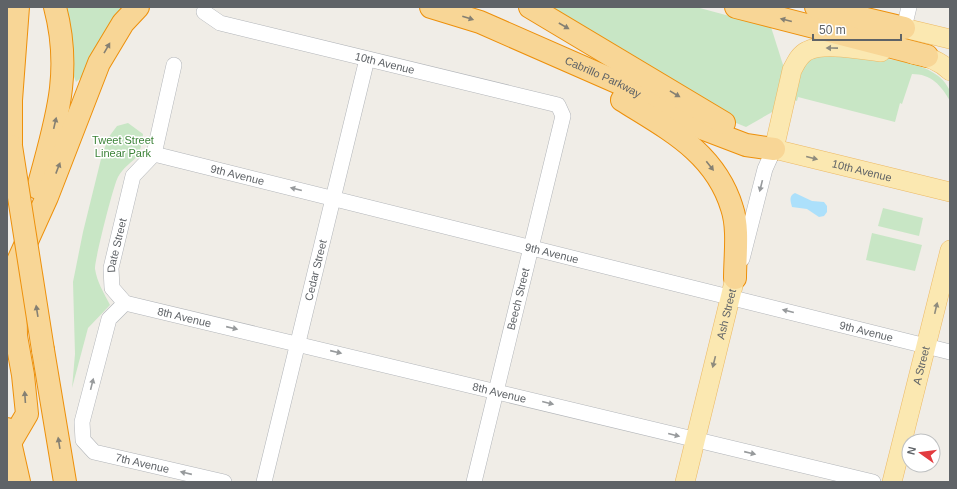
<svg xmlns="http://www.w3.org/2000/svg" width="957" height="489" font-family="Helvetica,sans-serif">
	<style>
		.green { fill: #c8e6c5 }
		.water { fill: #ace0fb }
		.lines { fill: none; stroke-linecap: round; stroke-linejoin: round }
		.minor-casing { stroke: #b2b5b9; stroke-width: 16 }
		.major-casing { stroke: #ecb965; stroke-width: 20 }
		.highway-casing { stroke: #ed900b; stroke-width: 24 }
		.minor { stroke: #fff; stroke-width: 15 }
		.major { stroke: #fbe8b1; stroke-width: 19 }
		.highway { stroke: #f8d696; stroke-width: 22 }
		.highway-bridge-casing { stroke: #ed900b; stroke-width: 24; stroke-linecap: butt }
		.highway-bridge { stroke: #f8d696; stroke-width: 22 }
		.oneway { fill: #858073 }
		.oneway2 { fill: #8e8b7d }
		.oneway3 { fill: #979a9c }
		.labels { text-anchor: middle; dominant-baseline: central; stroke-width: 3; stroke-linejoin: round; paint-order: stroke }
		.street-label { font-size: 11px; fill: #5f6367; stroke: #fff }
		.park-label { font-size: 11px; fill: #3d8339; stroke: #fff }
	</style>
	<rect width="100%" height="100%" fill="#f0ede7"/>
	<g class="green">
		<path d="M64,7H130L84,75L76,82L71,68Z"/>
		<path d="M544,7H696L771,27L784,68L774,111L746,127L724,118Z"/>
		<path d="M826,54C860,57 933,55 949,89C951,92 950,98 950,101C941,85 931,74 912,74L902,104L900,103L895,122L798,97L797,101L791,99L806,60Z"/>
		<path d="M128,123L143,134C140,165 130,157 118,177C114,183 94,262 95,269C97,282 104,293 110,305L88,328L72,388L75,354L73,282L83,232L101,159L108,138L117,126Z"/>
		<path d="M883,208L923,218L919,236L878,226Z"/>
		<path d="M872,233L922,245L915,271L866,260Z"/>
	</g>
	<path class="water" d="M795,193L812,201L824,202L827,206V212L824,216L819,217L807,209L792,207C791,202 788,196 795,193Z"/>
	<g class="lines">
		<g class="minor-casing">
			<g id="minor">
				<path id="s1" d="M204,12L220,23L558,105L563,116L474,482"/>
				<path d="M904,28L909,7"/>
				<path id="s2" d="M154,154L950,352"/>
				<path d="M742,259L765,169L774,149"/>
				<path id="s3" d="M125,303L873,482"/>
				<path id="s4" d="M125,303L109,319L82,422L83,440L94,452L224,482"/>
				<path id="s5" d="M125,303L112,288L111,268L133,176L154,154L174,65"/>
				<path id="s6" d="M264,482L367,59"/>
			</g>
		</g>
		<g class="major-casing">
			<g id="major">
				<path d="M904,28L950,39"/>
				<path id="s7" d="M881,52C862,50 824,42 807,51C799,55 796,63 792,70L774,149L950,192"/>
				<path d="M912,54C927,56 939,60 950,71"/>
				<path id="s8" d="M685,482L735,278"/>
				<path id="s9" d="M892,482L950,250"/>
			</g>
		</g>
		<g class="highway-casing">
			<g id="highway">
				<path id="s10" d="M431,7L480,22L619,83L704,129L746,145L774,149"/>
				<path d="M530,7L724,123"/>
				<path d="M736,7L927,56"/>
				<path d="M816,7L904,28"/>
				<path d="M622,100C668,129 715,152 732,208C739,229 735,256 735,278"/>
				<path d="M11,146V100L18,7"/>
				<path d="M38,188C55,123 73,75 55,7"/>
				<path d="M43,350L65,482"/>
				<path d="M7,429L19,482"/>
				<path d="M10,443L27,414L23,375L16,336L15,277L18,261L47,197L99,63L123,23L138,7"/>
			</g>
		</g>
		<use href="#minor" class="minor"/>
		<use href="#major" class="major"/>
		<use href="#highway" class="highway"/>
		<g class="highway-bridge-casing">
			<path id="highway-bridge" d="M11,146L43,350"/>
		</g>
		<use href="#highway-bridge" class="highway-bridge"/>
	</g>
	<defs><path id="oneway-solid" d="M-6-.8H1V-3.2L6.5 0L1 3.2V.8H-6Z"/></defs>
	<g class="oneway">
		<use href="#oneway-solid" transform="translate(468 18) rotate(18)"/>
		<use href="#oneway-solid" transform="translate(786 20) rotate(-166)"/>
		<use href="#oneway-solid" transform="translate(564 26) rotate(30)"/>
		<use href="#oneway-solid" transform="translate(107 48) rotate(-60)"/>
		<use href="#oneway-solid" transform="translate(675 94) rotate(31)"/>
		<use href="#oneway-solid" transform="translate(55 123) rotate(-77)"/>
		<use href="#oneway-solid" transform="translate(710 166) rotate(52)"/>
		<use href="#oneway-solid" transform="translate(58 168) rotate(-69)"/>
		<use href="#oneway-solid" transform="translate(37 311) rotate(-99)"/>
		<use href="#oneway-solid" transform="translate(25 397) rotate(-94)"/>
		<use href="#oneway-solid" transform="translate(59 443) rotate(-99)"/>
	</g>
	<g class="oneway2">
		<use href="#oneway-solid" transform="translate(832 48) rotate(-179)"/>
		<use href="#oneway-solid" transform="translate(812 158) rotate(14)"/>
		<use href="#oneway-solid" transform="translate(936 308) rotate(-77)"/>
		<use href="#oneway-solid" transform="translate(714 362) rotate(104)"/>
	</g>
	<g class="oneway3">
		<use href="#oneway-solid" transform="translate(761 186) rotate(104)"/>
		<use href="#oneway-solid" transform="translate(296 189) rotate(-166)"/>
		<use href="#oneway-solid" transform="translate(788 311) rotate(-166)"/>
		<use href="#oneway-solid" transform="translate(232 328) rotate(13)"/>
		<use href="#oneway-solid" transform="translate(336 352) rotate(13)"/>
		<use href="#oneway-solid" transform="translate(92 384) rotate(-76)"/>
		<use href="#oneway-solid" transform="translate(548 403) rotate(14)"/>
		<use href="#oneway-solid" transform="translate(674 435) rotate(14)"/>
		<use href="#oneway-solid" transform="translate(750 453) rotate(13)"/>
		<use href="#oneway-solid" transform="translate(186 473) rotate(-167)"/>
	</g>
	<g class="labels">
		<g class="street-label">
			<text stroke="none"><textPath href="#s1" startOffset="189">10th Avenue</textPath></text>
			<text stroke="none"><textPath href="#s10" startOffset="186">Cabrillo Parkway</textPath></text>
			<text stroke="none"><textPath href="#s7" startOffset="271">10th Avenue</textPath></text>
			<text stroke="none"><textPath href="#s2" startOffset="86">9th Avenue</textPath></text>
			<text stroke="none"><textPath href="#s5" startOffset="63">Date Street</textPath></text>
			<text stroke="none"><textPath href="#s2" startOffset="410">9th Avenue</textPath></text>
			<text stroke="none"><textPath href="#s6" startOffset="218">Cedar Street</textPath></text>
			<text transform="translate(518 299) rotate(-76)">Beech Street</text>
			<text stroke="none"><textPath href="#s8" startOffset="173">Ash Street</textPath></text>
			<text stroke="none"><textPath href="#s3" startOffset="61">8th Avenue</textPath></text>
			<text stroke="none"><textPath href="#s2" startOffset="734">9th Avenue</textPath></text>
			<text stroke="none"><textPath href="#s9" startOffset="120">A Street</textPath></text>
			<text stroke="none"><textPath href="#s3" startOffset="385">8th Avenue</textPath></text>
			<text stroke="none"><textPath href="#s4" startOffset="213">7th Avenue</textPath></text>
		</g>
		<g class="park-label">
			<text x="123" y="140">Tweet Street<tspan x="123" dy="13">Linear Park</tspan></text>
		</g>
	</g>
	<rect width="957" height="489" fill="none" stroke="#5f6367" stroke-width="16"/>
	<g transform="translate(921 453) rotate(284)"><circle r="19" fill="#ffffff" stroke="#bfc1c2"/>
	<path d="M0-3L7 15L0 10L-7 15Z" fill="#e23b3f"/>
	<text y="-6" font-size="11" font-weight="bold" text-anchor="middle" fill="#5f6367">N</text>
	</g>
	<path d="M813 34v6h88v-6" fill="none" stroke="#5f6367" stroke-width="2"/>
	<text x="819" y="34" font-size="12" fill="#5f6367" stroke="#ffffff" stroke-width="3" paint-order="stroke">50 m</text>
</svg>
